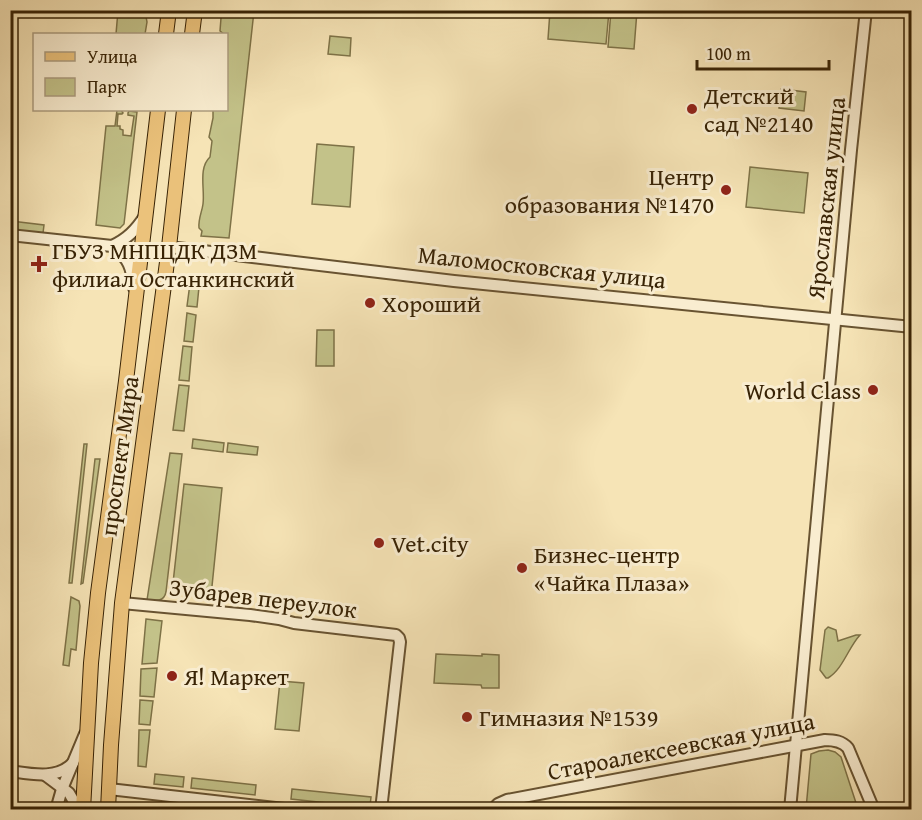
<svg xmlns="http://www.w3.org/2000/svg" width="922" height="820" font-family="'Gentium Book Plus',serif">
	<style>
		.green { fill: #c3c289; stroke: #7e7247; stroke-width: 1.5 }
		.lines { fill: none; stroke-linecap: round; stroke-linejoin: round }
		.minor-casing { stroke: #685331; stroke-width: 14 }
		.major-casing { stroke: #382305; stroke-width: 16 }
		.minor { stroke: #f9edd0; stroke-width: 10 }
		.major { stroke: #ebc27b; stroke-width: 14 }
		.poi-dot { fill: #8f2418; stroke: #f9edd0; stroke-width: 2 }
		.labels { text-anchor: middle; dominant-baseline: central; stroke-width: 6; stroke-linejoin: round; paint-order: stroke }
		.poi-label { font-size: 24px; fill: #382305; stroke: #f9edd0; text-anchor: start }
		.street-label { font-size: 24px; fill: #382305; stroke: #f9edd0 }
	</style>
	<rect width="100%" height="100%" fill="#f6e4b6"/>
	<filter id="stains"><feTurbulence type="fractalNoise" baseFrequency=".00333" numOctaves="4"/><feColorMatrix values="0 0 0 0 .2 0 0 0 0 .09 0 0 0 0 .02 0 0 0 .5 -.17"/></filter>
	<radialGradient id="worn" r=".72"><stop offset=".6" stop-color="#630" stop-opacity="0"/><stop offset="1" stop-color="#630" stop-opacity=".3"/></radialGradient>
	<g class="green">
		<path d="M118,11H145L147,22L145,34H116Z"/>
		<path d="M227,11H254L229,238L201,236L202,231L199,228C198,219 202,212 203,204C205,189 198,168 210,157L212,141L209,137L213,118V110H226V34H224L220,31L221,18L226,13Z"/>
		<path d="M550,11H609L606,44L548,39Z"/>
		<path d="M611,11H637L634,49L608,47Z"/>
		<path d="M330,36L351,38L350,56L328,54Z"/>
		<path d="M781,89L806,92L804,111L779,108Z"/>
		<path d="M117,110H121L123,113L122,114H118L117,126H120V129L123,130V135L131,136L134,116L128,115V113L129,111L137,112L124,224L120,228L96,225L106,126H115Z"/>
		<path d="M317,144L354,147L350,207L312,204Z"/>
		<path d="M750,167L808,173L804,213L746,207Z"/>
		<path d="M11,221L44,225L43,233L11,230Z"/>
		<path d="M191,276L200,277L197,307L187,306Z"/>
		<path d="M187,313L196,315L193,342L184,341Z"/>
		<path d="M317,330H334V366H316Z"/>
		<path d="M183,346L192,347L189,381L179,380Z"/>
		<path d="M179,385L189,386L184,431L173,430Z"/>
		<path d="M193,439L224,443L223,452L192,448Z"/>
		<path d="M228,443L258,447L257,455L227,452Z"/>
		<path d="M84,444H87L72,583H69Z"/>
		<path d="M170,453L182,454L166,592C164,602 156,601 147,600Z"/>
		<path d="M95,459H100L83,583L81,584Z"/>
		<path d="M184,484L222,488L211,596L172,592Z"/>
		<path d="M71,597L79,601L80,606L76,650L71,649L69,666L63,665Z"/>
		<path d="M146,619L162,621L157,663L142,664Z"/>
		<path d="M828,627L836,630L838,641L856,635H860C848,648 843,669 828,678H826L820,670L825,630Z"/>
		<path d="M436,654L482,656V654L499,655V688H482L481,685L434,683Z"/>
		<path d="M157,668L154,697L140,696L141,669Z"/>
		<path d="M280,681L304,683L299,731L275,729Z"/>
		<path d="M140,700L153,701L150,725L139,724Z"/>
		<path d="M139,730H150L146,767L138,766Z"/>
		<path d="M828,750L835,752L841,757L858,809H806L811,754L819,751Z"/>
		<path d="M155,774L184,777L183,787L154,784Z"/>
		<path d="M192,778L256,785L255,795L191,788Z"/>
		<path d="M292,789L371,797L370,806L364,807L291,799Z"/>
	</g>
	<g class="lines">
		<g class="minor-casing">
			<g id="minor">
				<path d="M10,235L112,246C129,258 132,268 134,288"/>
				<path d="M112,246C127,239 136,230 145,216"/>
				<path d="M169,247L454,281L912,327"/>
				<path d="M122,603L250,615L279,619L294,623L396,635L399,638L400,642L381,810"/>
				<path d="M10,771C31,774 57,780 73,763"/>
				<path d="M45,775L69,793L79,810"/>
				<path d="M109,789L293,810"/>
				<path d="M56,810L62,789L85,734"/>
				<path d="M492,810L498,804L507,800L825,740C834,740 842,741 848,748L874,810"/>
				<path d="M790,810L851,150L866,10"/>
			</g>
		</g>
		<g class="major-casing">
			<g id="major">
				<path d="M166,34L169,10"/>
				<path d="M192,34L195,10"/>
				<path d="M83,810L91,663L98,593L126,381L158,110"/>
				<path d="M108,810L111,745L122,603L169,247L184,110"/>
			</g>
		</g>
		<use href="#minor" class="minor"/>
		<use href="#major" class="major"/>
	</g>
	<g class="poi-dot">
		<circle cx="692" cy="109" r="6"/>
		<circle cx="726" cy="190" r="6"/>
		<path d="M36 255h6v6h6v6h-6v6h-6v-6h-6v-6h6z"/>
		<circle cx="370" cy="303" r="6"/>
		<circle cx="873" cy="390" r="6"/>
		<circle cx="379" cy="543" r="6"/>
		<circle cx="522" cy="568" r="6"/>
		<circle cx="172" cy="676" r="6"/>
		<circle cx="467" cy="717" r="6"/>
	</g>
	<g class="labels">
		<g class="poi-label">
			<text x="704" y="95">Детский<tspan x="704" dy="28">сад №2140</tspan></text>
			<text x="714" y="176" text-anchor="end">Центр<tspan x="714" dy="28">образования №1470</tspan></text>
			<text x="52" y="250">ГБУЗ МНПЦДК ДЗМ<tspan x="52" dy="28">филиал Останкинский</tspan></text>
			<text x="382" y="303">Хороший</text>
			<text x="861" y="390" text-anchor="end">World Class</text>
			<text x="391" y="543">Vet.city</text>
			<text x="534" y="554">Бизнес-центр<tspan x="534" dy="28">«Чайка Плаза»</tspan></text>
			<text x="184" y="676">Я! Маркет</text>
			<text x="479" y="717">Гимназия №1539</text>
		</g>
		<g class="street-label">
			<text transform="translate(826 198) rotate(-84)">Ярославская улица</text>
			<text transform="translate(542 267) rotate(6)">Маломосковская улица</text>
			<text transform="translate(119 456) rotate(-82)">проспект Мира</text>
			<text transform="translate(263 598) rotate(7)">Зубарев переулок</text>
			<text transform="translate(681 746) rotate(-11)">Староалексеевская улица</text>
		</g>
	</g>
	<rect width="922" height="820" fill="none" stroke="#f6e4b6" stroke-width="36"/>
	<rect x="12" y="12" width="898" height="796" fill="none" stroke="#382305" stroke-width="3"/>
	<rect x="18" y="18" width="886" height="784" fill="none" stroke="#382305" stroke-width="1.5"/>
	<rect x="33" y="33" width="195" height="78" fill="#f9edd0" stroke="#ac9c7f" stroke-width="1.5"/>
	<rect x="45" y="52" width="30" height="9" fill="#ebc27b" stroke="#ac9c7f" stroke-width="1.5"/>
	<text x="87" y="63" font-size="18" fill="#382305">Улица</text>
	<rect x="45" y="78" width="30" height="18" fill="#c3c289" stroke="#ac9c7f" stroke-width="1.5"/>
	<text x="87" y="93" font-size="18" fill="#382305">Парк</text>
	<path d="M697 60v9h132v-9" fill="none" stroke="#382305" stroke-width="3"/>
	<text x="706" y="60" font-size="18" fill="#382305" stroke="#f9edd0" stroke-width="4.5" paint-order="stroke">100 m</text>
	<rect width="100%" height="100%" filter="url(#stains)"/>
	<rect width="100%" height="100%" fill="url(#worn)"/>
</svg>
